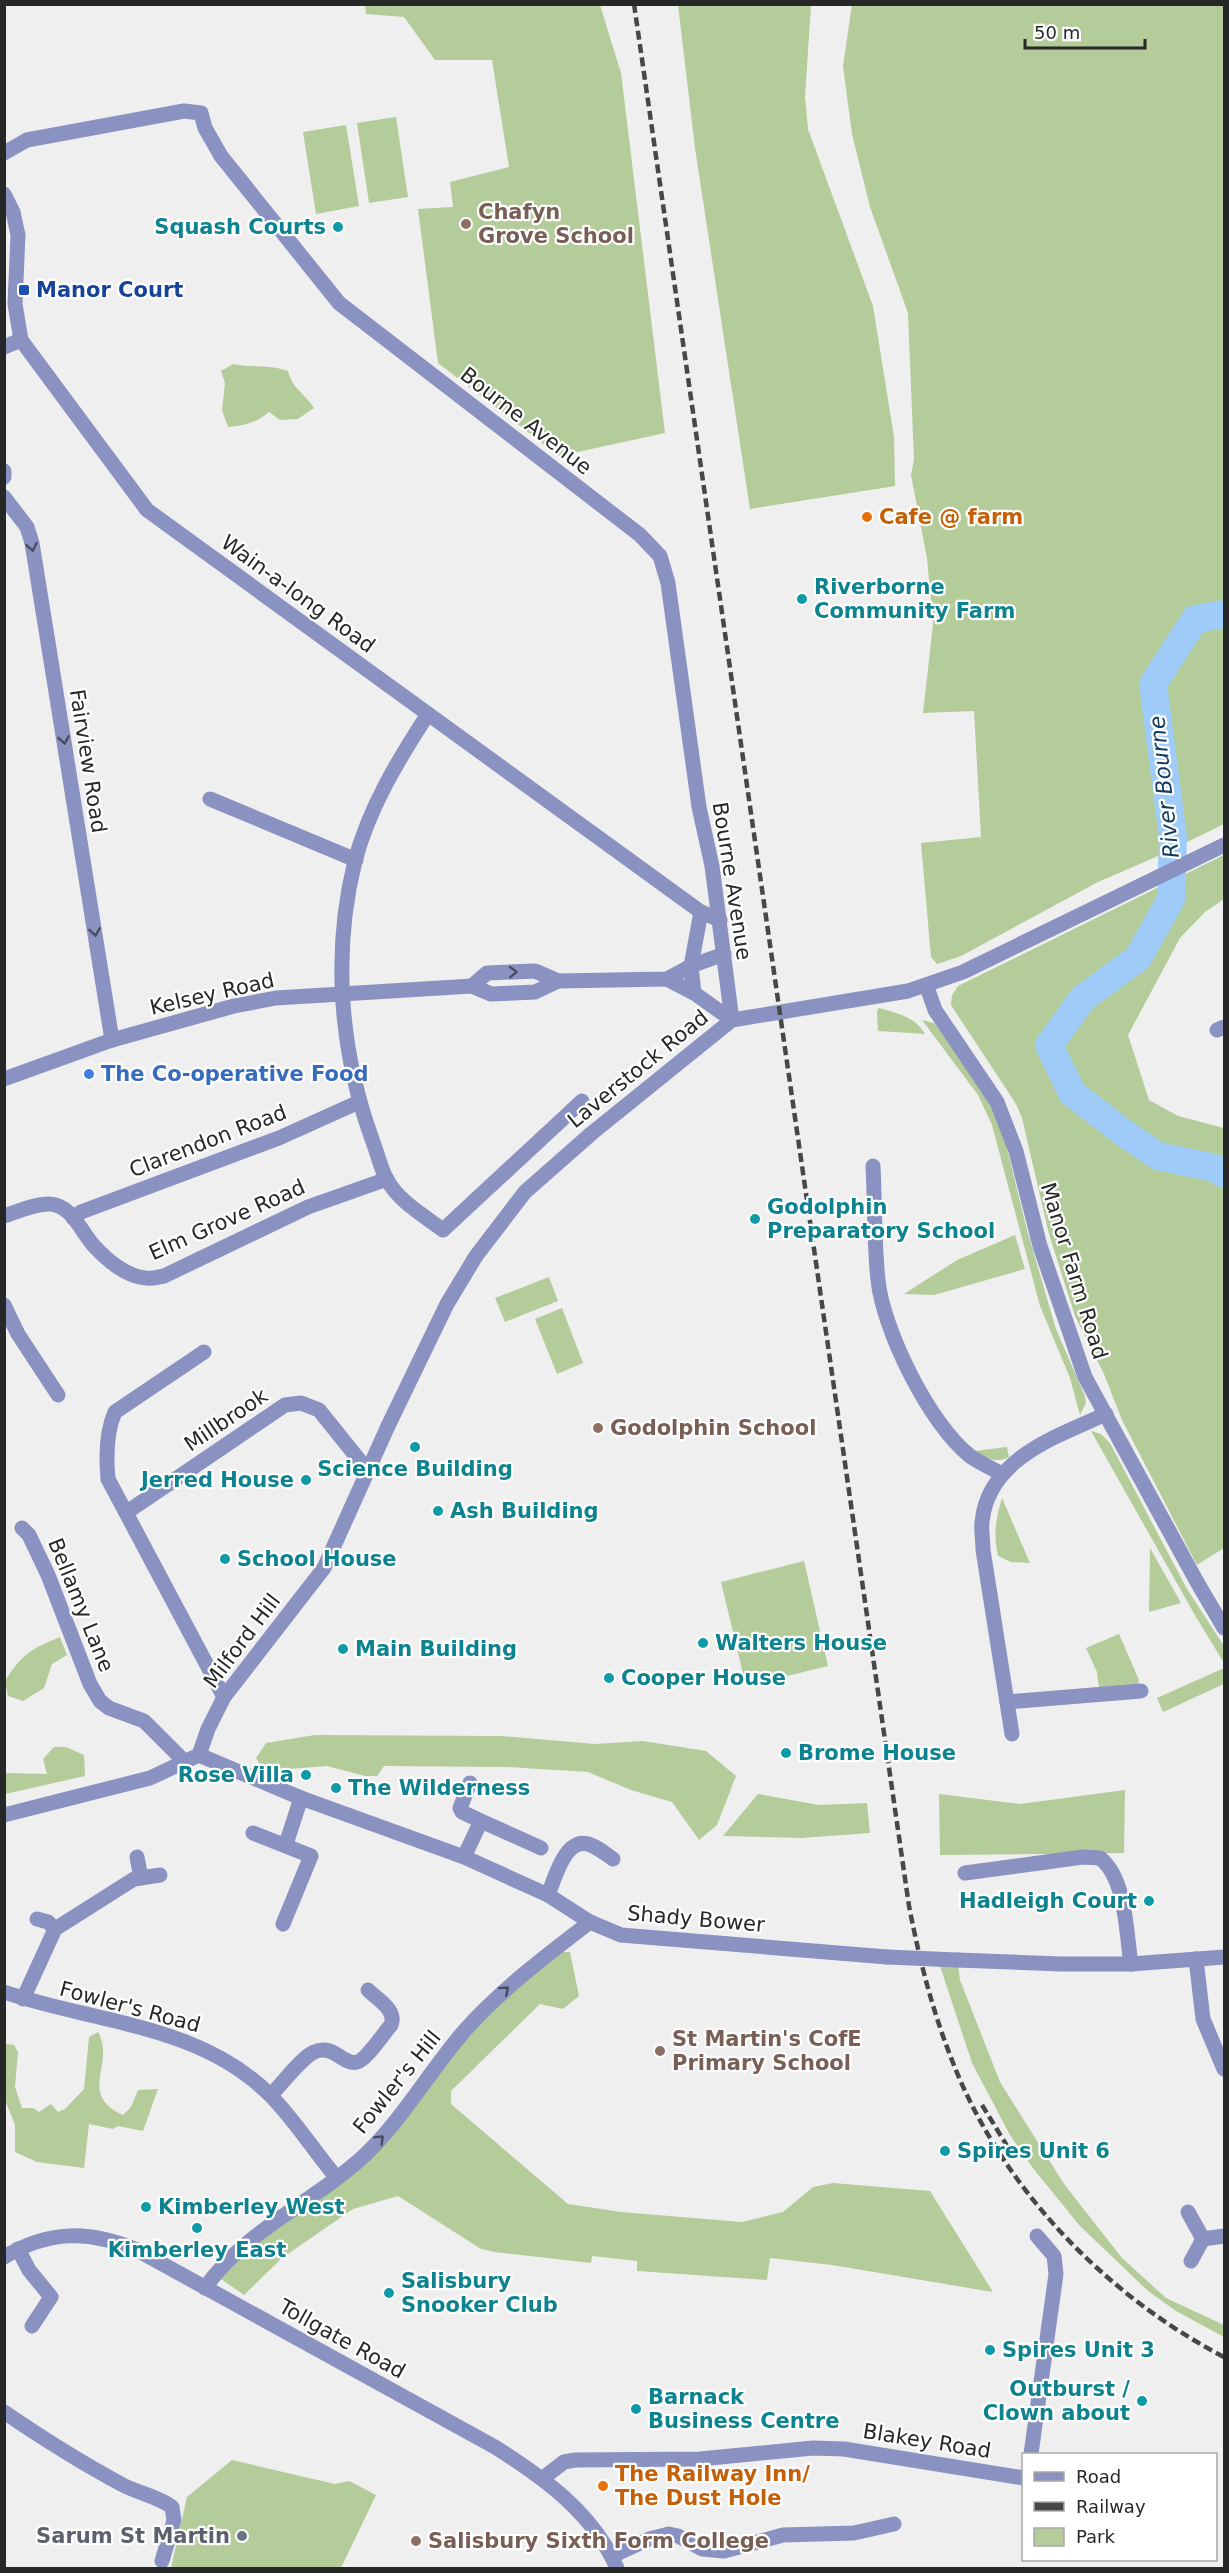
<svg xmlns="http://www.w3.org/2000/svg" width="1229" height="2573" font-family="'DejaVu Sans',sans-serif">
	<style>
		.green { fill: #b3cc99 }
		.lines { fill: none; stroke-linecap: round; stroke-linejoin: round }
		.river { stroke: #9ecbf7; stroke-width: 28 }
		.minor { stroke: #8a92c1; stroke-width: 15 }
		.rail { stroke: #464747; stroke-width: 4.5; stroke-dasharray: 9 4.5; stroke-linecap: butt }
		.minor-bridge { stroke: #8a92c1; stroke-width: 15 }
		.oneway { stroke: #494c5d }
		.education-dot { fill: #8d6e63; stroke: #fff; stroke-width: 2 }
		.culture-dot { fill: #0f9aa8; stroke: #fff; stroke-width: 2 }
		.transit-dot { fill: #1a4fb4; stroke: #fff; stroke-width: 2 }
		.food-dot { fill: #e8710a; stroke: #fff; stroke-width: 2 }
		.shop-dot { fill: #3f7fe0; stroke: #fff; stroke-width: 2 }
		.worship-dot { fill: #6b7280; stroke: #fff; stroke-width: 2 }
		.labels { text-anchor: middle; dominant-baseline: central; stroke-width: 4.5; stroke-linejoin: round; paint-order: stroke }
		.education-label { font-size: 21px; font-weight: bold; fill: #785e54; stroke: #fff; text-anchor: start }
		.culture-label { font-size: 21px; font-weight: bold; fill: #0d838f; stroke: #fff; text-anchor: start }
		.transit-label { font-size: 21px; font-weight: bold; fill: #164399; stroke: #fff; text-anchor: start }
		.street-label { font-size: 21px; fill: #262727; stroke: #fff }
		.food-label { font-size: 21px; font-weight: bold; fill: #c56008; stroke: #fff; text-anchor: start }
		.shop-label { font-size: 21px; font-weight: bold; fill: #366cbe; stroke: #fff; text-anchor: start }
		.worship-label { font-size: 21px; font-weight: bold; fill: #5b616d; stroke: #fff; text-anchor: end }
		.water-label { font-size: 22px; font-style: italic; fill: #123c5f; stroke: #fff }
	</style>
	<rect width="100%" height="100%" fill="#efeff0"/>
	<g class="green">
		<path d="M852,4L1224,5V824L1165,853L1098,882L961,956L937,964L931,957L921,843L981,837L974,711L923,713L933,624L927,558L911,475L914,460L908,313L870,207L852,134L843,66Z"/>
		<path d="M365,5H600L621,73L665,433L559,456L438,363L418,209L453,207L450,182L509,167L492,60H435L404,17L366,14Z"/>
		<path d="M678,5H811L805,97L808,129L873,306L894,437L895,486L750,509L695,148Z"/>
		<path d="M396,117L408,197L369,203L357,123Z"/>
		<path d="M346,125L359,206L316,214L303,132Z"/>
		<path d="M233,364C252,368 269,364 288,371C293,390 303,391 314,408L298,419L280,420L269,412C256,423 245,425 228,427L222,410L225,383L221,371Z"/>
		<path d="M1224,855V899L1205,912L1180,938L1128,1035L1149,1100L1178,1116L1224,1128V1548L1197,1565L1122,1420L1104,1374L1075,1316L1049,1234L1022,1118L1016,1104L951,1005L952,995L958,986Z"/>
		<path d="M879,1008C896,1013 916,1017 925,1034L878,1031L877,1011Z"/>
		<path d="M922,1020L934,1023L960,1055L986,1094L1004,1136L1027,1230L1056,1329L1085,1396L1086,1403L1080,1415L1070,1378L1040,1306L992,1125L978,1095Z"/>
		<path d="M1015,1235L1025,1269L934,1295L904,1294L957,1260Z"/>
		<path d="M549,1277L558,1301L505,1322L495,1298Z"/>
		<path d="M562,1308L583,1363L557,1374L535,1319Z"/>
		<path d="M1091,1431L1101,1434L1110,1443L1187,1589L1224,1646V1663L1196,1617Z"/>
		<path d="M1007,1447L1009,1457C995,1464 987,1458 975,1451Z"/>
		<path d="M1002,1498L1030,1563L1011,1562L998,1556C993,1535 996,1518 1002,1498Z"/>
		<path d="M1150,1548L1181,1603L1149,1612Z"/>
		<path d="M804,1561L828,1666L746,1686L721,1582Z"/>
		<path d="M1119,1634L1139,1680L1138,1684L1099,1688L1097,1672L1086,1648Z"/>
		<path d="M60,1637L67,1655L52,1664L44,1688L23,1701L8,1696L5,1681C22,1654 31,1649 60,1637Z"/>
		<path d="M1222,1669H1224V1684L1163,1712L1157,1698Z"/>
		<path d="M315,1735L501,1736L596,1744L643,1741L706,1751L736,1776L717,1825L699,1840L672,1802L631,1790L588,1772L506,1767L384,1766L377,1776H365L327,1766L264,1771L256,1758L266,1743Z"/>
		<path d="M54,1747H66L84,1755L85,1776L5,1794V1773L47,1774L43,1759Z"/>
		<path d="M1125,1790L1124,1853L940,1855L939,1794L1020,1804Z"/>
		<path d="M758,1794L819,1805L867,1803L870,1833L801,1838L723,1836Z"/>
		<path d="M561,1952H570L579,1996L563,2009L540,2004L451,2091V2104L568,2204L621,2212L742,2222L783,2212L813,2187L833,2183L930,2191L993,2292L832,2265L770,2258L767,2280L637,2271V2261L592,2256L591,2263L495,2252L481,2249L398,2196L353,2209L282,2258L244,2295L221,2279L225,2269L368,2158L451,2055L501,2000Z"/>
		<path d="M958,1965L960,1980L1000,2082L1064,2184L1122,2258L1166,2298L1224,2325V2337L1176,2311L1148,2291L1080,2226L1032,2167L1010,2135L972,2063L940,1966Z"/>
		<path d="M98,2032C116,2064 77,2094 123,2115L131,2107L138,2090L158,2089L143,2131L118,2126L113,2129L89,2124L84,2168L37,2162L15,2152V2125L5,2100V2047L7,2044L14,2045L18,2052L15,2087L22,2108H33L39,2112L51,2104L58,2112L65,2109L84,2089L89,2037Z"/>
		<path d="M232,2460L335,2484L349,2481L376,2495L341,2568H171L187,2497Z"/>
	</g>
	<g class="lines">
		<path class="river" d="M1224,614L1195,619L1153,684L1173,838L1171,899L1138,958L1083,998L1049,1045L1072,1093L1124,1133L1158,1156L1215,1168L1224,1174"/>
		<g class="minor">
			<path d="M4,153L27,140L184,111L201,113L205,128L221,156L339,303L640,535L660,556L668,583L699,807L712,866L732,1020"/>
			<path d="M4,194L13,212L18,235L15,304L21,340L147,510L701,912L720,920"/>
			<path d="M4,347L21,340"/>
			<path d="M4,471V477"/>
			<path d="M4,497L27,527L32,543L112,1040"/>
			<path d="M428,714C398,760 369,808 355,861C332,953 340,1051 372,1139C377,1152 380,1166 386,1178C398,1201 423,1215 443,1230L582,1101"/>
			<path d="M210,799L356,860"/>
			<path d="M667,979L694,993L732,1020"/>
			<path d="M472,986L487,973L535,971L558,981"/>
			<path d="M927,987L935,1010L997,1102L1016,1151L1040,1246L1085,1377L1197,1582L1224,1628"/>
			<path d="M694,993L691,966L701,912"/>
			<path d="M1217,1030L1224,1027"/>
			<path d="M4,1079L112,1040L234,1006L276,998L472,986L491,994L535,992L558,981L667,979L691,966L724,954"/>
			<path d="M873,1166C875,1204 874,1243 878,1280C883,1330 930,1425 970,1456C980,1463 991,1468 1002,1474"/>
			<path d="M4,1216C19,1211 34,1204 49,1204C72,1204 82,1234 95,1247C107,1260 127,1277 146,1278C151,1279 158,1277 164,1276L308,1207L387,1179"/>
			<path d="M73,1218L81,1212L279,1138L359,1102"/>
			<path d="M4,1305L18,1334L58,1395"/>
			<path d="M204,1352L115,1412C106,1432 106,1457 108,1479L224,1697"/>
			<path d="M127,1512L285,1405L301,1403L319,1410L368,1471"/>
			<path d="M22,1528L29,1535L48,1575L90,1684L100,1701L109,1708L144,1721L185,1762"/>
			<path d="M1007,1702L1141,1691"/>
			<path d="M1012,1734L983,1550C983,1541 981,1531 982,1522C988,1458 1058,1436 1106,1414"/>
			<path d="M199,1755L301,1798L464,1857L548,1895L590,1922L621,1935L887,1957"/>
			<path d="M470,1783L460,1808L462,1812L481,1821"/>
			<path d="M4,1815L150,1778L199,1755L208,1729L224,1697L324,1568L388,1426L447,1304L476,1256L525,1192L592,1133L732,1020L908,991L963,972L1224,845"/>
			<path d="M253,1833L311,1856L283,1924"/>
			<path d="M286,1844L301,1798"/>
			<path d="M137,1857L141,1878"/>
			<path d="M464,1857L481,1821L541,1848"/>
			<path d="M965,1873L1083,1857L1100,1858C1126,1878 1126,1932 1131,1964"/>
			<path d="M548,1895C555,1878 566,1832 593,1846C600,1849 607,1855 613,1859"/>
			<path d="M37,1919L48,1922L55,1929"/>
			<path d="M1196,1959L1203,2019L1224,2069"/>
			<path d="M957,1960L1061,1964H1131L1224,1957"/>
			<path d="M4,1992C95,2023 199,2024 270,2095C294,2119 314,2151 336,2177"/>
			<path d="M23,1999L55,1929L134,1879L160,1875"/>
			<path d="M271,2095C282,2084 300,2059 314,2052C334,2043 343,2066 357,2062C366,2060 384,2033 391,2025C397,2010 378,2000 368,1990"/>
			<path d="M1188,2212L1203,2239"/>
			<path d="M18,2249L29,2270L51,2297L32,2326"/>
			<path d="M4,2257C49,2230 89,2230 137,2250L495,2447C544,2478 593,2513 617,2568"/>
			<path d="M1191,2261L1203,2239L1224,2236"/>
			<path d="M205,2288C246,2229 315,2202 366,2154C404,2117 431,2069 466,2029C503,1988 547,1955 590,1922"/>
			<path d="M4,2412C42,2438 80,2462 121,2484C137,2493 157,2496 172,2507L174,2520L162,2561"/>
			<path d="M1031,2454L1056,2274L1054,2256L1037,2236"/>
			<path d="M543,2478L564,2462L575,2460L700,2459L813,2448L844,2449L1024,2478"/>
			<path d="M612,2556L649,2539L669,2534L678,2536L702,2549L724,2551L783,2535L854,2533L894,2524"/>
		</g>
		<g class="rail">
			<path d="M634,4L909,1906C919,1957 931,2006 950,2055C998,2184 1103,2294 1224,2357"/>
			<path d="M982,2105L1012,2154"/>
		</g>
		<path class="minor-bridge" d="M887,1957L957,1960"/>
	</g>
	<defs><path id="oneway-chevron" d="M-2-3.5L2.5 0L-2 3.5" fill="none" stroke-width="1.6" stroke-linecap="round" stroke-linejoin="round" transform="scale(1.5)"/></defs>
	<g class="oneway">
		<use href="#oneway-chevron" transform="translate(32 547) rotate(79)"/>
		<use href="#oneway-chevron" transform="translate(64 740) rotate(81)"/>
		<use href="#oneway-chevron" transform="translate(95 932) rotate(81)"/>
		<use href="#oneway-chevron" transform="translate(513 972) rotate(-2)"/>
		<use href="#oneway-chevron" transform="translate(505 1990) rotate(-42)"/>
		<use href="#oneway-chevron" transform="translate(380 2139) rotate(-45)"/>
	</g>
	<g class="education-dot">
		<circle cx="466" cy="224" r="6"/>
		<circle cx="598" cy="1428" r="6"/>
		<circle cx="660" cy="2051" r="6"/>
		<circle cx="416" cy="2541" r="6"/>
	</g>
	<g class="culture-dot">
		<circle cx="338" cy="227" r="6"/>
		<circle cx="802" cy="599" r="6"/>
		<circle cx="755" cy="1219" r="6"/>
		<circle cx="415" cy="1447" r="6"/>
		<circle cx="306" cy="1480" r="6"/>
		<circle cx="438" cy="1511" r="6"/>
		<circle cx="225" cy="1559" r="6"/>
		<circle cx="703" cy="1643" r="6"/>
		<circle cx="343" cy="1649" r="6"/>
		<circle cx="609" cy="1678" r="6"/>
		<circle cx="786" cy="1753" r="6"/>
		<circle cx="306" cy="1775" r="6"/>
		<circle cx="336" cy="1788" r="6"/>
		<circle cx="1149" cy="1901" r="6"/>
		<circle cx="945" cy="2151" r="6"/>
		<circle cx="146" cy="2207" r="6"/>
		<circle cx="197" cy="2228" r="6"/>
		<circle cx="389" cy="2293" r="6"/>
		<circle cx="990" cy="2350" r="6"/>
		<circle cx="1142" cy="2401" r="6"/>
		<circle cx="636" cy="2409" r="6"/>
	</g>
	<rect class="transit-dot" x="18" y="284" width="12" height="12" rx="3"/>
	<g class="food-dot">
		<circle cx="867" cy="517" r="6"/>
		<circle cx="603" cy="2486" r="6"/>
	</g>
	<circle class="shop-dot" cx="89" cy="1074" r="6"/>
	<circle class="worship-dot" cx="242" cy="2536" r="6"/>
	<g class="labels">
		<g class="education-label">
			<text x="478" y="212">Chafyn<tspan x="478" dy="24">Grove School</tspan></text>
			<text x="610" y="1428">Godolphin School</text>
			<text x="672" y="2039">St Martin's CofE<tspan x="672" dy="24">Primary School</tspan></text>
			<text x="428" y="2541">Salisbury Sixth Form College</text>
		</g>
		<g class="culture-label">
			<text x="326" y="227" text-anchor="end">Squash Courts</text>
			<text x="814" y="587">Riverborne<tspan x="814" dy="24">Community Farm</tspan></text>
			<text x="767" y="1207">Godolphin<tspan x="767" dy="24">Preparatory School</tspan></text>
			<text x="415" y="1469" text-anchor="middle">Science Building</text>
			<text x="294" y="1480" text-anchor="end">Jerred House</text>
			<text x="450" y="1511">Ash Building</text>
			<text x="237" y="1559">School House</text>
			<text x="715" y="1643">Walters House</text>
			<text x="355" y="1649">Main Building</text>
			<text x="621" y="1678">Cooper House</text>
			<text x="798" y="1753">Brome House</text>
			<text x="294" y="1775" text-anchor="end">Rose Villa</text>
			<text x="348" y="1788">The Wilderness</text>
			<text x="1137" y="1901" text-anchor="end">Hadleigh Court</text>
			<text x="957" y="2151">Spires Unit 6</text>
			<text x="158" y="2207">Kimberley West</text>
			<text x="197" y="2250" text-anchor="middle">Kimberley East</text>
			<text x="401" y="2281">Salisbury<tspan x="401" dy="24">Snooker Club</tspan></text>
			<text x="1002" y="2350">Spires Unit 3</text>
			<text x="1130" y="2389" text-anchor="end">Outburst /<tspan x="1130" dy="24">Clown about</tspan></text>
			<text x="648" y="2397">Barnack<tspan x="648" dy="24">Business Centre</tspan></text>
		</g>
		<g class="transit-label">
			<text x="36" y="290">Manor Court</text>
		</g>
		<g class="street-label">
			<text transform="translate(526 421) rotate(38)">Bourne Avenue</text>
			<text transform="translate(298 594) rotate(36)">Wain-a-long Road</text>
			<text transform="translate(88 761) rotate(81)">Fairview Road</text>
			<text transform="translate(732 881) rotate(81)">Bourne Avenue</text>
			<text transform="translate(212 994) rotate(-13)">Kelsey Road</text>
			<text transform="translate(638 1069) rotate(-39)">Laverstock Road</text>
			<text transform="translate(208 1141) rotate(-21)">Clarendon Road</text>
			<text transform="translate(227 1220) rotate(-24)">Elm Grove Road</text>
			<text transform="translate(1074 1271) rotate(73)">Manor Farm Road</text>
			<text transform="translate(226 1420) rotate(-34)">Millbrook</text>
			<text transform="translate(81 1605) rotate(68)">Bellamy Lane</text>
			<text transform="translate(242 1641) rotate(-53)">Milford Hill</text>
			<text transform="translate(696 1919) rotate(5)">Shady Bower</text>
			<text transform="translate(130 2007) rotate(15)">Fowler's Road</text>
			<text transform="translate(397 2082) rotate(-51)">Fowler's Hill</text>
			<text transform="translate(342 2339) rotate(29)">Tollgate Road</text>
			<text transform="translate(927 2441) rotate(9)">Blakey Road</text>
		</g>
		<g class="food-label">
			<text x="879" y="517">Cafe @ farm</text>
			<text x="615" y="2474">The Railway Inn/<tspan x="615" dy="24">The Dust Hole</tspan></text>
		</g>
		<g class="shop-label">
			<text x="101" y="1074">The Co-operative Food</text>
		</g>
		<g class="worship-label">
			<text x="230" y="2536">Sarum St Martin</text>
		</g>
		<g class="water-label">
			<text transform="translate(1164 787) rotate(-96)">River Bourne</text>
		</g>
	</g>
	<rect width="1229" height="2573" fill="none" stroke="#262727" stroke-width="12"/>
	<rect x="1022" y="2453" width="195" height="108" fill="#ffffff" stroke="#a8a9a9" stroke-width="1.5"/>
	<rect x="1034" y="2472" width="30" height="9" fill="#8a92c1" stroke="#a8a9a9" stroke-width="1.5"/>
	<text x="1076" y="2483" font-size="18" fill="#262727">Road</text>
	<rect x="1034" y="2502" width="30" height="9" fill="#464747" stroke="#a8a9a9" stroke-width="1.5"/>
	<text x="1076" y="2513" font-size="18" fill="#262727">Railway</text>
	<rect x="1034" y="2528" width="30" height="18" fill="#b3cc99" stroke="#a8a9a9" stroke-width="1.5"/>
	<text x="1076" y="2543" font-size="18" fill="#262727">Park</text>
	<path d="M1025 39v9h120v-9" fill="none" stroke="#262727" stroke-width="3"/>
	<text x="1034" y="39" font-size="18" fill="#262727" stroke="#ffffff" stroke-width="4.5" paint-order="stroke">50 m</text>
</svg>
